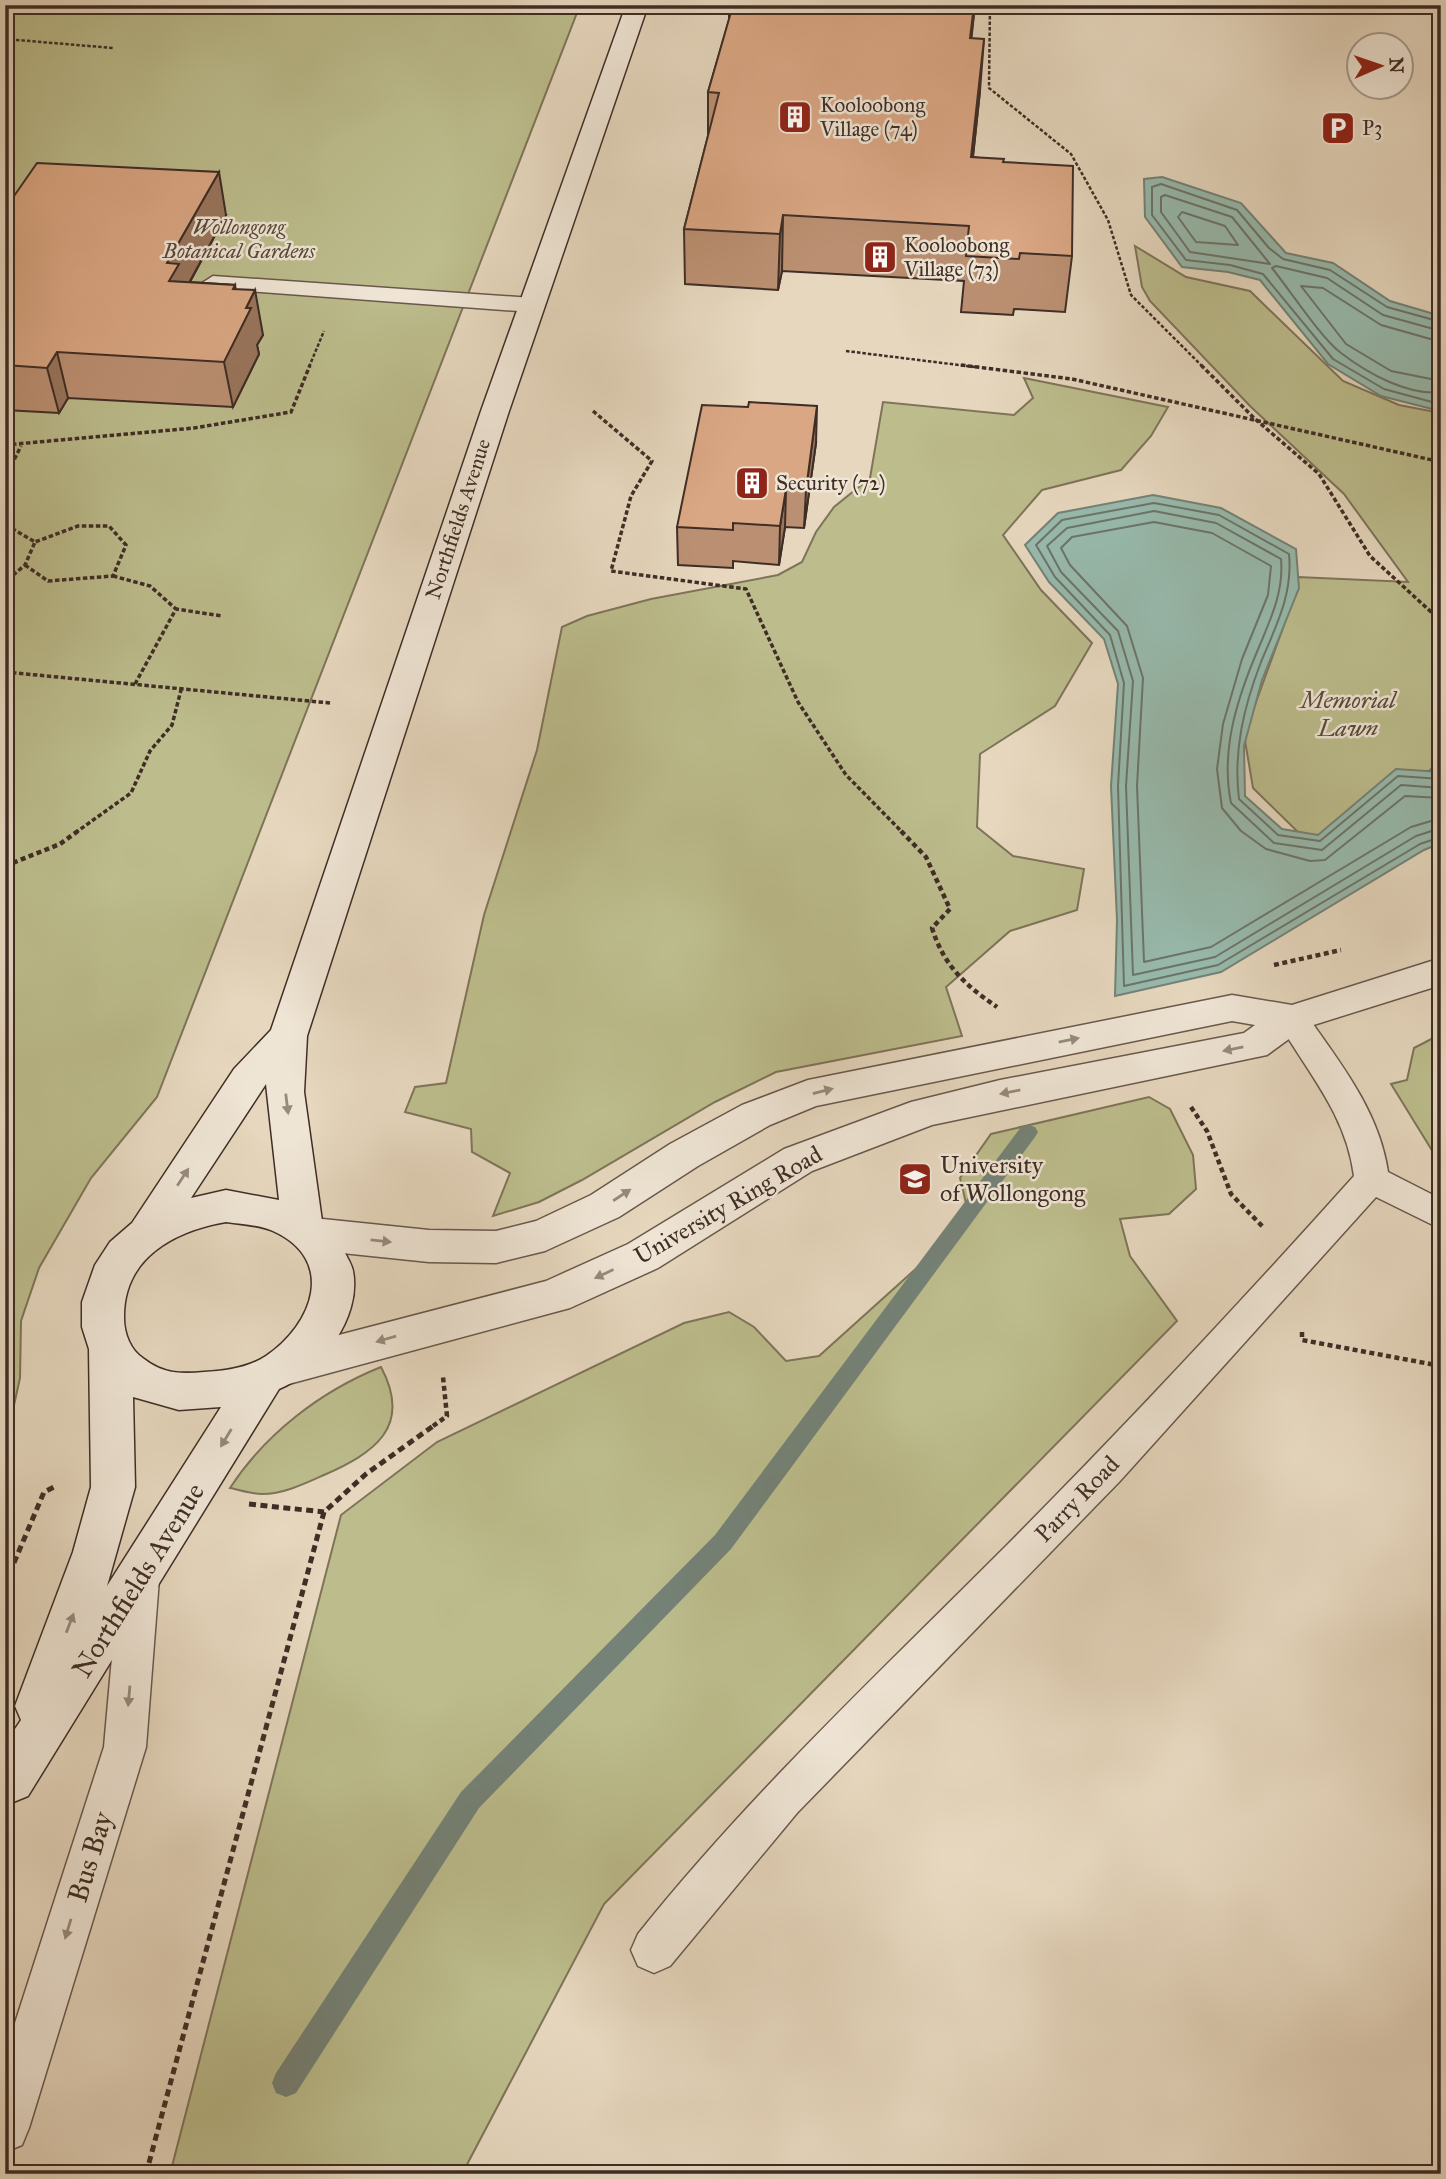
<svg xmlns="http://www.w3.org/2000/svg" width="1446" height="2179" font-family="'IM FELL Great Primer',serif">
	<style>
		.green { fill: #bcbc8c; stroke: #7e7459; stroke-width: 2 }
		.water { fill: #97baad; stroke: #748277; stroke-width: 2 }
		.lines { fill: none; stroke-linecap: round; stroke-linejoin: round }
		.shore { stroke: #6b746a; stroke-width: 2 }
		.stream { fill: #748277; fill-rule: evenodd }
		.lane-casing { stroke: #69584c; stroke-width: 3 }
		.street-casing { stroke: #69584c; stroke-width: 3 }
		.secondary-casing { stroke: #3f2d26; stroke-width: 3 }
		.path-far3 { stroke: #3f2d26; stroke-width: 2.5; stroke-dasharray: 3.5 2; stroke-linecap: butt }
		.path-far2 { stroke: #3f2d26; stroke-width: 3.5; stroke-dasharray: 4.5 2.5; stroke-linecap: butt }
		.path-far1 { stroke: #3f2d26; stroke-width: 4.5; stroke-dasharray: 5 3.5; stroke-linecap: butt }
		.path { stroke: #3f2d26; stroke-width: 5; stroke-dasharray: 7 4.5; stroke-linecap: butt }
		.lane { fill: #efe5d5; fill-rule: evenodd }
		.street { fill: #efe5d5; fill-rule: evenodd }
		.secondary { fill: #efe5d5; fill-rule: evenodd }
		.wall { fill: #bb9072; stroke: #3f2d26; stroke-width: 2 }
		.shaded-wall { fill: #99755c; stroke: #3f2d26; stroke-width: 2 }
		.building { fill: #daa784; stroke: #3f2d26; stroke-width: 2 }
		.oneway { fill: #97897e }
		.labels { text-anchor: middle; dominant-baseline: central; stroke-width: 5; stroke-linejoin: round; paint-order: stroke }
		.far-poi-label { font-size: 21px; fill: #3f2d26; stroke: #efe5d5; text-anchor: start }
		.far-park-label { font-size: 21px; font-style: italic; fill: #584a3a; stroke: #efe5d5 }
		.far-street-label { font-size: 21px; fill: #3f2d26; stroke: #efe5d5 }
		.park-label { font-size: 24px; font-style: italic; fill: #584a3a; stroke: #efe5d5 }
		.poi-label { font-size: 24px; fill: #3f2d26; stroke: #efe5d5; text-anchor: start }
		.street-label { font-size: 24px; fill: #3f2d26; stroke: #efe5d5 }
		.near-street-label { font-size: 28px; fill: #3f2d26; stroke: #efe5d5 }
	</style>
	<rect width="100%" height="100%" fill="#e6d7be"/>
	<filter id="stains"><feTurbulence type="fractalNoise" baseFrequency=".00286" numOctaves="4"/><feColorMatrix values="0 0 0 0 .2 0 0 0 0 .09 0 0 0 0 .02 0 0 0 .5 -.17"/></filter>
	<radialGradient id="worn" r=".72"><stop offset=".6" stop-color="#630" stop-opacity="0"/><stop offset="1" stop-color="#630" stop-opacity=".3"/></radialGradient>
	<g class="green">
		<path d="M5,5H580L157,1097L91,1178L39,1268L21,1321L20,1378L5,1446Z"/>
		<path d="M1135,246L1186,277L1250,291L1343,381L1399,405L1441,413V762L1336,838H1304L1253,788L1244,735L1283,628L1298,577L1408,582L1344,494L1250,406L1150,301L1142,287Z"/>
		<path d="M1024,378L1168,407L1151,436L1121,470L1042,490L1003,535L1041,590L1092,643L1055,706L980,754L977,827L1013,856L1084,869L1077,910L1010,931L946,987L962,1036L776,1072L715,1102L582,1180L539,1202L493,1216L510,1173L472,1152L471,1129L405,1112L415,1087L446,1083L484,915L537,750L562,627L587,616L651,599L778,575L802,562L816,532L834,507L870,478L883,402L1014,415L1033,398Z"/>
		<path d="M1441,1034V1165L1391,1084L1407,1080L1414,1048Z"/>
		<path d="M1149,1097L1170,1109L1193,1155L1196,1189L1169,1214L1120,1219L1130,1256L1177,1321L604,1904L462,2174H170L341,1515L437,1442L684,1323L729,1312L754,1327L786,1361L819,1356L970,1220L960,1178L991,1134Z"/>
		<path d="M381,1367C413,1427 374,1453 324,1475C304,1484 283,1494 262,1494C252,1494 240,1490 230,1488C265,1434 321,1391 381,1367Z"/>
	</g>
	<g class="water">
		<path d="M1162,177L1241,203L1286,253L1333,263L1390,301L1441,316V407L1432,409L1381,396L1328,364L1260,280L1228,272L1182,267L1145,217L1144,179Z"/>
		<path d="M1153,495L1221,508L1296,549L1299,588L1262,680L1244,746L1245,796L1282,829L1318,835L1396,769L1441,772V843L1424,850L1221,972L1115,996L1117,920L1111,786L1118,684L1104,639L1049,582L1025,545L1058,513Z"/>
	</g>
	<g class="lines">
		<g class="shore">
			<path d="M1165,195L1232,217L1270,264L1190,252L1161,212V197Z"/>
			<path d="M1182,212L1225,226L1238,245L1196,242L1178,217Z"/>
			<path d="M1441,322L1387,307L1330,270L1283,259L1269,248L1237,210L1161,184L1152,187V215L1186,260L1230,265L1263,274L1333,359L1384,389L1432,402L1441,401"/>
			<path d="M1441,331L1383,315L1327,278L1276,266L1272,268C1289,289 1321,338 1341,353C1367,373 1408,396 1441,392"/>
			<path d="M1441,342L1381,325L1323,288L1301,286L1346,344L1391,371L1441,381"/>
			<path d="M1441,779L1398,776L1320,841L1278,835L1239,799C1233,751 1244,706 1261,662C1276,626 1293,594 1289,554L1219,515L1154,503L1062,520L1036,545L1055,577L1110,635L1124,683L1118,786L1124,986L1218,965L1420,844L1441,837"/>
			<path d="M1441,788L1401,785L1322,850L1274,843L1231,803C1220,749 1238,696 1259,647C1271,618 1284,591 1281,559L1216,523L1154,511L1067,528L1047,546L1061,572L1118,631L1133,681L1126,786L1133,975L1215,957L1416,836L1441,828"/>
			<path d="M1441,798L1405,796L1325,860L1310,861L1266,849L1241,831L1222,808L1217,769L1223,724L1242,659L1268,595L1271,566L1212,533L1154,522L1072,537L1061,548L1070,565L1127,626L1143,678L1137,786L1144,962L1211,947L1411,827L1441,818"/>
		</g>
		<path class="stream" d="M1028,1125L1035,1127L1038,1132L1035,1137L731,1549L479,1808L296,2093L286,2097L276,2093L272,2083L276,2073L461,1792L715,1535L1021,1127Z"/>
		<g class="lane-casing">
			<g id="lane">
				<path d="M213,276L532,298L543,305L532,312L205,288L202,283Z"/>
				<path d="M1292,1006L1303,1010C1338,1060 1379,1110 1388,1172L1441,1199V1229L1376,1197L1120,1481L797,1813L670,1966L654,1973L638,1966L631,1950L638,1934C750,1794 879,1673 1006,1546C1125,1426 1241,1302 1354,1176C1346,1113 1306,1071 1276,1018L1281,1010Z"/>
				<path d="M139,1561L153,1566L159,1579L146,1747L29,2128L22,2145L5,2152V2054L104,1747L119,1579L125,1566Z"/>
			</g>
		</g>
		<g class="street-casing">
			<path id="street" d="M1441,958V985L1304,1028L1267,1055L932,1125L812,1171L658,1268L570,1308L285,1385L270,1380L264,1367L270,1354L285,1349L546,1281L628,1244L784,1149L911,1102L1000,1080L1244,1033L1255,1025L1232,1021L816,1106L770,1125L698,1166L619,1217L545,1251L496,1263L429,1262L313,1250L299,1245L293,1234L299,1223L313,1218L429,1230L496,1231L536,1221L591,1195L670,1144L742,1105L808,1080L1232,995L1292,1005Z"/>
		</g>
		<g class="secondary-casing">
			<path id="secondary" d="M626,5H648L509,411L307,1036L304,1092L322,1221C334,1229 338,1239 344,1251C347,1257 352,1265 353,1271C362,1318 320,1372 279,1389L28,1796L11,1803L5,1800V1744L21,1720L15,1706L73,1552L91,1487L89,1349L82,1327V1302L95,1265L110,1242L132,1223L234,1069L271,1030L481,411ZM266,1084L279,1200L226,1190L191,1198ZM226,1222C241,1224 260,1225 273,1231C337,1260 313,1324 266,1356C248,1368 225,1371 204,1372C181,1374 163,1374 144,1359C130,1350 124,1333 124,1318C123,1258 174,1231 226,1222ZM133,1397L179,1410L221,1407L107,1586L135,1487Z"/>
		</g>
		<g class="path-far3">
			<path d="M990,5L989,88L1071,154L1108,220L1131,295L1203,367"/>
			<path d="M5,39L113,48"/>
			<path d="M846,351L975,367"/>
			<path d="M309,367L324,331"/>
		</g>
		<g class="path-far2">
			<path d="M961,365L1072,379L1441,462"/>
			<path d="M1201,365L1254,418L1319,474L1370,556L1441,621"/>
			<path d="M593,411L652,461L631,496L611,571L746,589L798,702L846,775L903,833"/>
			<path d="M5,445L194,428L291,412L310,365"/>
			<path d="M5,478L21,446"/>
			<path d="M5,528H11L35,542L25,565L5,582"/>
			<path d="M25,565L48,581L113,576L126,545L109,526H78L35,542"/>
			<path d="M113,576L150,586L176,609"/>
			<path d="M5,672L330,703"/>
			<path d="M135,684L176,609L222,616"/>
			<path d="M75,833L131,793L150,751L172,725L181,690"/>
		</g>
		<g class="path-far1">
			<path d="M901,831L926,857L950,909L932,928C944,966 965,985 997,1007"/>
			<path d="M5,866L60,844L78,831"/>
			<path d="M1274,965L1341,950"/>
			<path d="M5,1031L9,1039L5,1051"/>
			<path d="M1191,1107L1207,1131L1231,1194L1263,1227"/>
			<path d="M1302,1332V1340L1441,1366"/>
			<path d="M433,1426L447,1416L443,1377"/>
		</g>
		<g class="path">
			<path d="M249,1504L324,1512"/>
			<path d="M5,1584L44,1492L54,1487"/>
			<path d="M146,2174L324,1512L366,1474L436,1424"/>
		</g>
		<use href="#lane" class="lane"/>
		<use href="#street" class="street"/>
		<use href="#secondary" class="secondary"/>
	</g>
	<g class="wall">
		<path d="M729,5H975L971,38L980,91L973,157L1004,162L1072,256L1065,312L1014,309L1013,315L961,312L964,281L782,271L778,290L685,284L684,229L708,136V92L729,20Z"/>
		<path d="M5,209L226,215L190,282L235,285V289L263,335L257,345L259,354L233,407L68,398L59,413L5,410Z"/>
		<path d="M816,443L804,528L785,527L779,565L733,561V568L678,565L677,527Z"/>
	</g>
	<g class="shaded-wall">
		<path d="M974,5H975L966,90L970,38Z"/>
		<path d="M984,39L980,91L967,211L971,157Z"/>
		<path d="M219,172L226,215L184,292L169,281L167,263Z"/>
		<path d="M783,215L782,271L778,290L780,234Z"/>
		<path d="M235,285L242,326L246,308L255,290L263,335L257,345L259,354L233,407L224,362L233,289Z"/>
		<path d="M57,352L68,398L59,413L47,368Z"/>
		<path d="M817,406L816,443L804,528L806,490Z"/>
		<path d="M786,489L785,527L779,565L780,526Z"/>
	</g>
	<g class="building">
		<path d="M733,5H974L970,38L984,39L971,157L1004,159L1003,162L1073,166L1072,256L1020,253L1019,259L966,256L969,226L783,215L780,234L684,229L719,93L708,92Z"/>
		<path d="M37,163L219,172L167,263L179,264L169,281L235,285L233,289L255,290L246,308H251L224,362L57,352L47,368L5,365V209Z"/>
		<path d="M749,402L817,406L806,490L786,489L780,526L733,523V530L677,527L702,405L748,407Z"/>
	</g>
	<defs><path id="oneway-solid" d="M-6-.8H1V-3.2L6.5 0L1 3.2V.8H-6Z" transform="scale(1.75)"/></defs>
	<g class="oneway">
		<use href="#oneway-solid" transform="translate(1069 1040) rotate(-11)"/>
		<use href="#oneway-solid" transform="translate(1233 1049) rotate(169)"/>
		<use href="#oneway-solid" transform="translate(823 1091) rotate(-14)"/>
		<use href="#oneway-solid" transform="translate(1010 1092) rotate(169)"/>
		<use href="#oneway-solid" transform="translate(287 1104) rotate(83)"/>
		<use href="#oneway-solid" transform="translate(183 1177) rotate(-57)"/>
		<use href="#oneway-solid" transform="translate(622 1195) rotate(-33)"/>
		<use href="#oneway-solid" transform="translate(381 1241) rotate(6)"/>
		<use href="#oneway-solid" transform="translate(604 1274) rotate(155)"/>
		<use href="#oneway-solid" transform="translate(386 1339) rotate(164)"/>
		<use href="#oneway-solid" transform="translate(226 1438) rotate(121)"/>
		<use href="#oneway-solid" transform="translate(70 1623) rotate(-69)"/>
		<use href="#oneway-solid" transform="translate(129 1696) rotate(95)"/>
		<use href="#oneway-solid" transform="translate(68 1929) rotate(107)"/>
	</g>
	<defs>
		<g id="building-square" transform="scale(1.75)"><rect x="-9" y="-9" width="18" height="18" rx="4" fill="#8f2418" stroke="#efe5d5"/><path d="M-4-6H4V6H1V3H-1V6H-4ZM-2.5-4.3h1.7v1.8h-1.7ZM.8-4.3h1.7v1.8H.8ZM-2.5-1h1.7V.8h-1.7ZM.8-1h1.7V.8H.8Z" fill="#fff"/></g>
		<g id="parking-square" transform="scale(1.75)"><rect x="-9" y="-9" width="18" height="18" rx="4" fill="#8f2418" stroke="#efe5d5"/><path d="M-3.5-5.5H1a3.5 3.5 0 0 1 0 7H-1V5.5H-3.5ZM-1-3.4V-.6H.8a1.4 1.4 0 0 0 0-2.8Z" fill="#fff"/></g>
		<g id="university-square" transform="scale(1.75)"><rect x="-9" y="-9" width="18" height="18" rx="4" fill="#8f2418" stroke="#efe5d5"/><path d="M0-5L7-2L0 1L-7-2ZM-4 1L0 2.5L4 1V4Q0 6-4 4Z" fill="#fff"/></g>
	</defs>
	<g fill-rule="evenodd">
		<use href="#building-square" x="795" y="117"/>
		<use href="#parking-square" x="1338" y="128"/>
		<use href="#building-square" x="880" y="257"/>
		<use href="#building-square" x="752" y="483"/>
		<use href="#university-square" x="915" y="1179"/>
	</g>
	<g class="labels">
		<g class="far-poi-label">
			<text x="820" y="105">Kooloobong<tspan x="820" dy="24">Village (74)</tspan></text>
			<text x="1362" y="128">P3</text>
			<text x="904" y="245">Kooloobong<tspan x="904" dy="24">Village (73)</tspan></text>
			<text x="776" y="483">Security (72)</text>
		</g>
		<g class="far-park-label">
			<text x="239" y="227">Wollongong<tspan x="239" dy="24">Botanical Gardens</tspan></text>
		</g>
		<g class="far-street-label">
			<text transform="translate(458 519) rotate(-72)">Northfields Avenue</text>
		</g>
		<g class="park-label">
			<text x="1348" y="700">Memorial<tspan x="1348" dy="28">Lawn</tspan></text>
		</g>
		<g class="poi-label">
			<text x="940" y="1165">University<tspan x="940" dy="28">of Wollongong</tspan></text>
		</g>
		<g class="street-label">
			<text transform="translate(728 1205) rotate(-30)">University Ring Road</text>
			<text transform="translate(1077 1499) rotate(-46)">Parry Road</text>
		</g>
		<g class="near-street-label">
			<text transform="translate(138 1580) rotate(-58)">Northfields Avenue</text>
			<text transform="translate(90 1857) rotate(-73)">Bus Bay</text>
		</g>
	</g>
	<rect width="1446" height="2179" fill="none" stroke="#e6d7be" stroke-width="28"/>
	<rect x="7" y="7" width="1432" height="2165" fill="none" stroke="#3f2d26" stroke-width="3.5"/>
	<rect x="14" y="14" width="1418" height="2151" fill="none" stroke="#3f2d26" stroke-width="2"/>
	<g transform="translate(1380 66) rotate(88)"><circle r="33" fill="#efe5d5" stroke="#a99b8f" stroke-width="2"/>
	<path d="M0-5L12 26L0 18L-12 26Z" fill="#8f2418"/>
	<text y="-10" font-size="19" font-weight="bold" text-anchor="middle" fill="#3f2d26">N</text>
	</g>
	<rect width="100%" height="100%" filter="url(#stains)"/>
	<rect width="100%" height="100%" fill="url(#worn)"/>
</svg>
